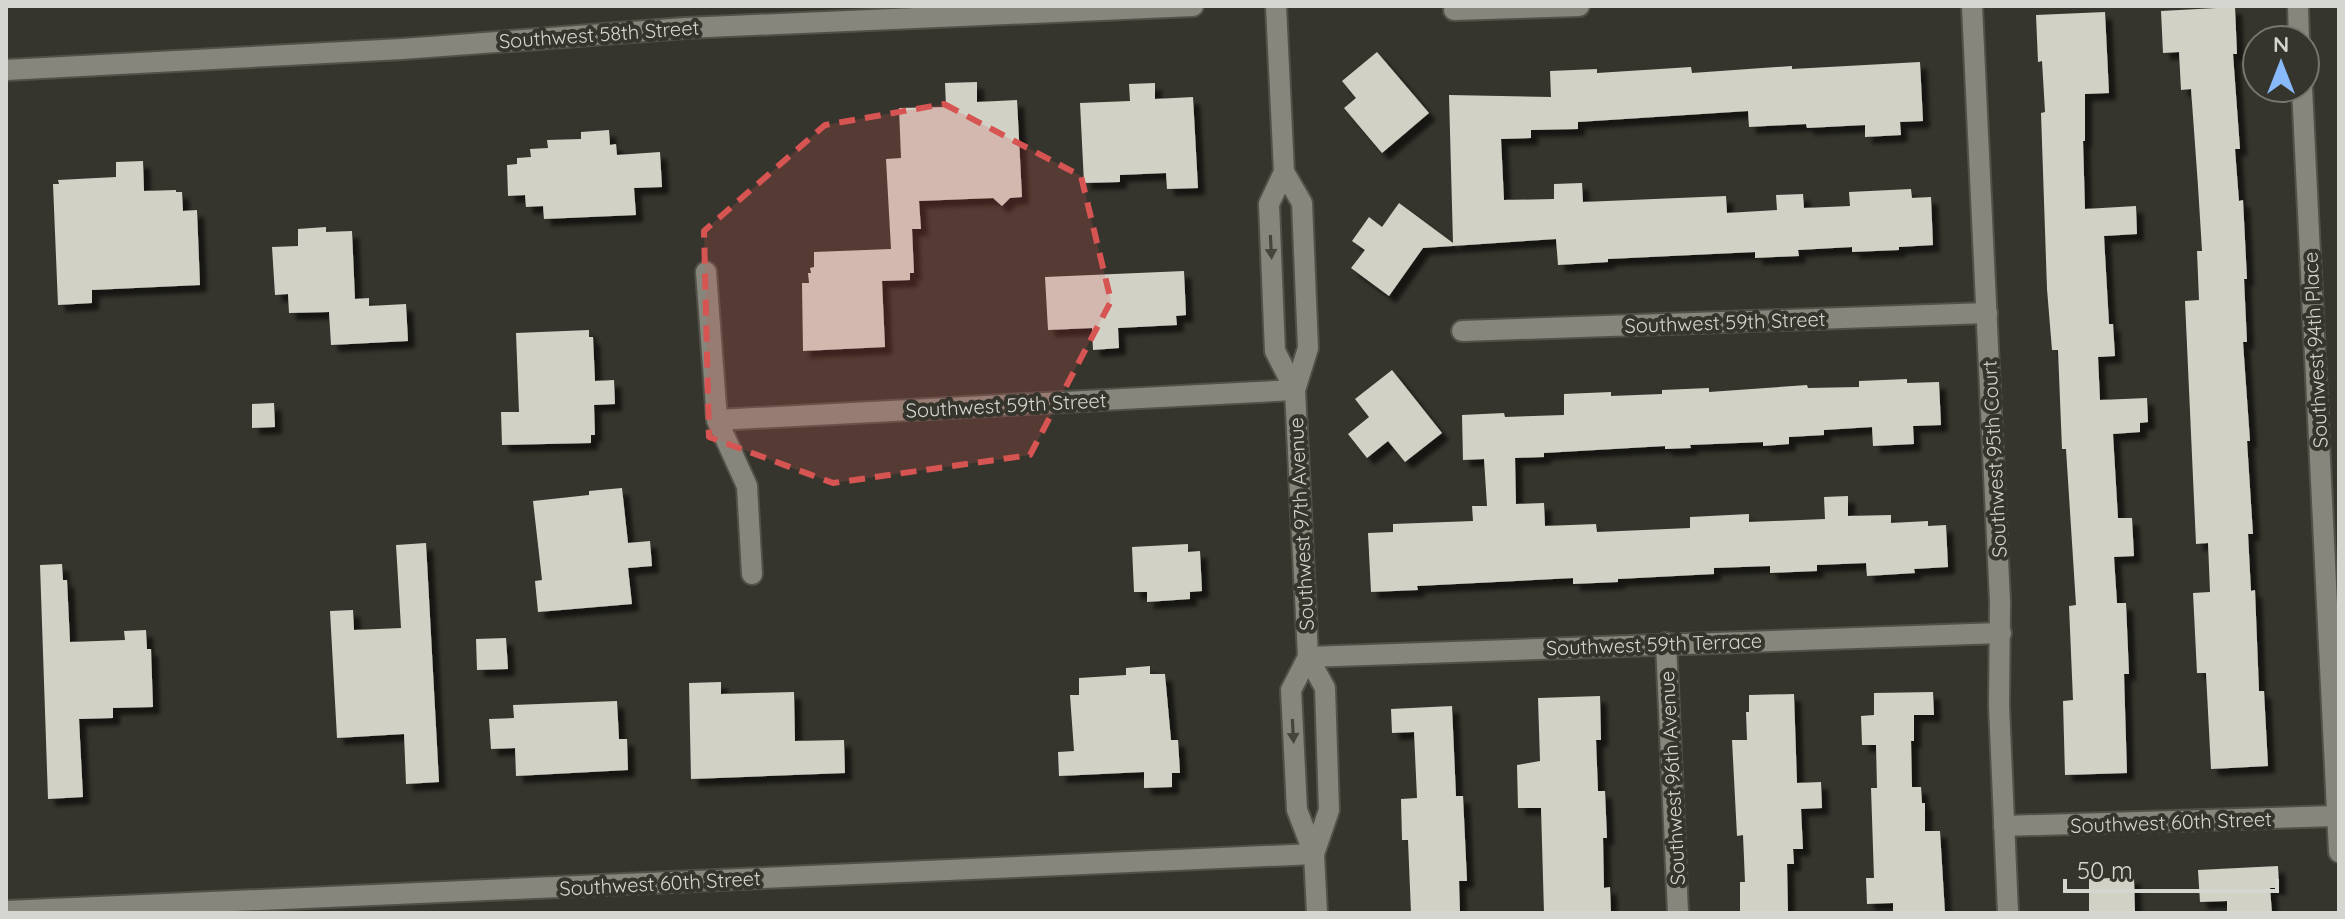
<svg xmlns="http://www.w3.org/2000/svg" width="2345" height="919" font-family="Quicksand,sans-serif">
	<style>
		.building { fill: #d1d1c6; filter: url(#shadow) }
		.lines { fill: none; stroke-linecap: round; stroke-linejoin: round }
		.street-casing { stroke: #515149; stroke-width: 24 }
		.secondary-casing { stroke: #515149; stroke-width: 24 }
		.street { stroke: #87867c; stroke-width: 20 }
		.secondary { stroke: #87867c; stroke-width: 20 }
		.oneway { fill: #46453d }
		.marked { fill: #d65452; fill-opacity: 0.2; stroke: #d65452; stroke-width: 6; stroke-dasharray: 16 10; stroke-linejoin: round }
		.labels { text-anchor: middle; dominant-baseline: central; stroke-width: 8; stroke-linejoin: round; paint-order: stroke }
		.street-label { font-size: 20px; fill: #d6d6d0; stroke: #36352d }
	</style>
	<defs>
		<filter id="shadow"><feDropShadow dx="7" dy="7" stdDeviation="2" flood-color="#0009"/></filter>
	</defs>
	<rect width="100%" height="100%" fill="#36352d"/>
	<g class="building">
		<path d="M2235,7L2237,54H2233L2240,149H2235L2239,201L2243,200L2247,279H2244L2247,342H2243L2250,441H2247L2253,534H2248L2251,591L2255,590L2259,691H2264L2268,766L2211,769L2206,673H2197L2193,593L2210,592L2208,543L2196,544L2185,301L2199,300L2197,251H2202L2198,186L2191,89L2181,90L2179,52L2163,53L2161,11Z"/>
		<path d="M2105,12L2109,93L2085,94V141H2083L2085,209L2136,206L2137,234L2104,236L2109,324H2113L2115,356L2098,357L2100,400L2147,398L2148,422L2140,423V432L2113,434L2118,518H2132L2134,556L2114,557L2117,603H2126L2129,674H2124L2127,773L2065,775L2063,701L2073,700L2069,606L2076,605L2066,449H2062L2058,350H2052L2047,289L2041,113L2045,112L2042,61L2038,62L2036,15Z"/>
		<path d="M1377,52L1429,113L1382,153L1344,108L1356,98L1342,81Z"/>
		<path d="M1920,62L1923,121L1900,122L1901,135L1865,137V125L1807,128L1806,124L1749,127L1748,111L1578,122V129L1531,130V138L1501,139L1504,200L1554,199V184L1582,183L1583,202L1726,196L1727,213L1777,210L1776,195L1803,194L1804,208L1850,206L1849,192L1911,189L1912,198L1931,197L1933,245L1899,247V250L1852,252V247L1798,250L1799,256L1755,258V252L1608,259V262L1558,265L1556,239L1423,248L1389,296L1351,268L1365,250L1352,241L1369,217L1382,227L1399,203L1453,243L1449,95L1551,97L1550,71L1597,69V73L1691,67L1692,73L1792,66V69Z"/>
		<path d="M977,82V102L1017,100L1022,197L1010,198L1002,206L993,198L919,201L921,229H912L914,273H910V280L882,281L885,347L803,351L802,283H809L808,273H811L810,268L814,267V252L891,249L886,159L901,158L899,108L946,107L945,83Z"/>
		<path d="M1155,83V99L1193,97L1198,188L1167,189L1166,173L1120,175V182L1084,183L1080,103L1130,101L1129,84Z"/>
		<path d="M609,130L610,145L616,144L617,155L660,152L662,187L634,188L636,215L544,219L543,206L526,207L525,195L508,196L507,165L517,164V158L531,157L530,149L548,148L547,140L581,139V132Z"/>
		<path d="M143,161L144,191L176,190V192H182L183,211L197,210L200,285L92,290V303L58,305L53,184H59L58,180L116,177V162Z"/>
		<path d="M326,227V232L352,231L355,299L369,298V306L406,304L408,341L331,345L329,312L289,313L288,294L275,295L272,247L298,246V229Z"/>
		<path d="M1184,271L1186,315L1176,316L1177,325L1118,328L1119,348L1093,350L1092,328L1048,330L1045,277Z"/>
		<path d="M589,330V337H593L595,381L614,380L615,404L594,405L595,435H591V443L502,445L501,412H519L516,333Z"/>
		<path d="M1392,370L1442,433L1405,462L1388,441L1367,458L1348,434L1369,417L1355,399Z"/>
		<path d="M1907,379V383L1939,382L1941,425L1913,426L1914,444L1873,446L1872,427L1824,430V435L1789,437V444L1763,446V442L1690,445L1691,448L1665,449V446L1544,453V457L1515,458L1516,504L1544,503L1545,526L1596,524L1597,532L1690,528V517L1749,514V522L1825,519L1824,497L1848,496V516L1891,515V523L1928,521V526L1946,525L1948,567L1914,569L1915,573L1867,576L1866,563L1817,565V571L1770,573V566L1714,568V574L1618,579V582L1573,584V578L1417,586L1418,590L1371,592L1368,533L1393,532V524L1473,521L1472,506H1487L1484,459L1463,460L1462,415L1504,413L1505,417L1564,415V394L1611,392V396L1662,394V390L1709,388V392L1807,385L1808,388L1859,387V381Z"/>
		<path d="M274,403L275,427L252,428V404Z"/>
		<path d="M622,488L628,543L650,541L652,566L628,568L632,604L538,612L535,581L542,580L533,501L589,495V491Z"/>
		<path d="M426,543L439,782L406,784L404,734L337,738L330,611L353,610L354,630L401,628L396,545Z"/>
		<path d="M1188,544V552L1200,551L1202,591L1190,592V599L1147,602V592H1134L1132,547Z"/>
		<path d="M62,564L63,580H67L70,642L125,640L124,631L146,630L147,649H151L153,707L113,708V718L79,719L83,797L48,799L40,565Z"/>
		<path d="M506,638L508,669L477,670L476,639Z"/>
		<path d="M1150,666V674H1165L1171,740H1178L1180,773H1172V787L1144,788V772L1059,776L1058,752L1074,751L1070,695H1079V678L1126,675V668Z"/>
		<path d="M721,682V694L794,692L795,741L844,740L845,773L691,779L689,683Z"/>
		<path d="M1933,692L1934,715H1914V741H1911L1912,787H1921L1922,803H1925V831H1940L1945,913H1893V903L1867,904L1866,878H1874L1871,788H1877L1876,745H1862L1861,716L1874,715V693Z"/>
		<path d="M1794,694L1797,783L1821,782L1822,808L1801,809L1803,849H1793L1794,864H1787L1788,913H1740V882H1745L1743,835L1737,836L1732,740H1747L1746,712H1749V695Z"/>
		<path d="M1600,696L1601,740H1596L1598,791H1605L1607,838H1603L1604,888L1610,887L1611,913H1544L1541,808H1518L1517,765L1540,761L1538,698Z"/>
		<path d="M617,701L619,739H627L628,770L516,776L515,748L491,749L489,719L514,718L513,705Z"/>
		<path d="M1452,706L1456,796H1463L1467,881H1459L1460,913H1411L1408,840H1402L1401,799L1417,798L1414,732L1392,733L1391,709Z"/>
		<path d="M2278,866L2279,888H2270L2272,913H2227V901L2200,902L2198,870Z"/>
		<path d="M2134,877L2135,913H2089V879Z"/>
	</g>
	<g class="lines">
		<g class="street-casing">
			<g id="street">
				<path d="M1972,6L2000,602L1999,706L2008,913"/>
				<path d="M2298,6L2299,40"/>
				<path d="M1454,10L1579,6"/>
				<path d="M6,70L402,49L685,28L1193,6"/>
				<path d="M2302,88L2339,852"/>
				<path d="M706,272L717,420L747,486L752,574"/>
				<path d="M1462,331L1987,313"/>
				<path d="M717,420L1295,390"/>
				<path d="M1666,643L1678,913"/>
				<path d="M1308,657L2001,633"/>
				<path d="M2004,826L2337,816"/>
				<path d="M6,911L1314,854"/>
			</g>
		</g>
		<g class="secondary-casing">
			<g id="secondary">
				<path d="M1276,6L1284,172L1269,204L1275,351L1295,390"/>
				<path d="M1284,172L1302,203L1308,348L1295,390L1308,657L1325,688L1329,810L1314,854"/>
				<path d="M1308,657L1291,690L1297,810L1314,854L1317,913"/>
			</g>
		</g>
		<use href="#street" class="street"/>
		<use href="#secondary" class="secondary"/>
	</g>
	<defs><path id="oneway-solid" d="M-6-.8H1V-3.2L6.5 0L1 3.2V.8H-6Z" transform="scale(2)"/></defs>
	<g class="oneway">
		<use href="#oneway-solid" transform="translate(1271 247) rotate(87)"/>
		<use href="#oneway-solid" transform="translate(1293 731) rotate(87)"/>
	</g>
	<path class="marked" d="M944,104L1081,176L1111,301L1030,455L833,483L709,437L704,231L825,125Z"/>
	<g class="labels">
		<g class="street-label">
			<text transform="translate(599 34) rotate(-4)">Southwest 58th Street</text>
			<text transform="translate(1725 322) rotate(-2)">Southwest 59th Street</text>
			<text transform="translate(2315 350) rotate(-93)">Southwest 94th Place</text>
			<text transform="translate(1006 405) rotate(-3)">Southwest 59th Street</text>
			<text transform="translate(1994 459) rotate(-93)">Southwest 95th Court</text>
			<text transform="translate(1301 524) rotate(-93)">Southwest 97th Avenue</text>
			<text transform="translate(1654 644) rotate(-2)">Southwest 59th Terrace</text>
			<text transform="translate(1672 778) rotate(-93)">Southwest 96th Avenue</text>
			<text transform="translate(2171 822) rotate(-2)">Southwest 60th Street</text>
			<text transform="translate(660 883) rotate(-3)">Southwest 60th Street</text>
		</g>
	</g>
	<rect width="2345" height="919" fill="none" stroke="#d6d6d0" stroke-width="16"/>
	<g transform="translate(2281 64)"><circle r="38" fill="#36352d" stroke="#76756e" stroke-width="2"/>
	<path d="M0-6L14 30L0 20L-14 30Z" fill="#88bafc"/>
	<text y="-12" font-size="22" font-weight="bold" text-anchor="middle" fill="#d6d6d0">N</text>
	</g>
	<path d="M2065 879v12h212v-12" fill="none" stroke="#d6d6d0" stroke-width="4"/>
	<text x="2077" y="879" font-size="24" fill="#d6d6d0" stroke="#36352d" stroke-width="6" paint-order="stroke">50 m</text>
</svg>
